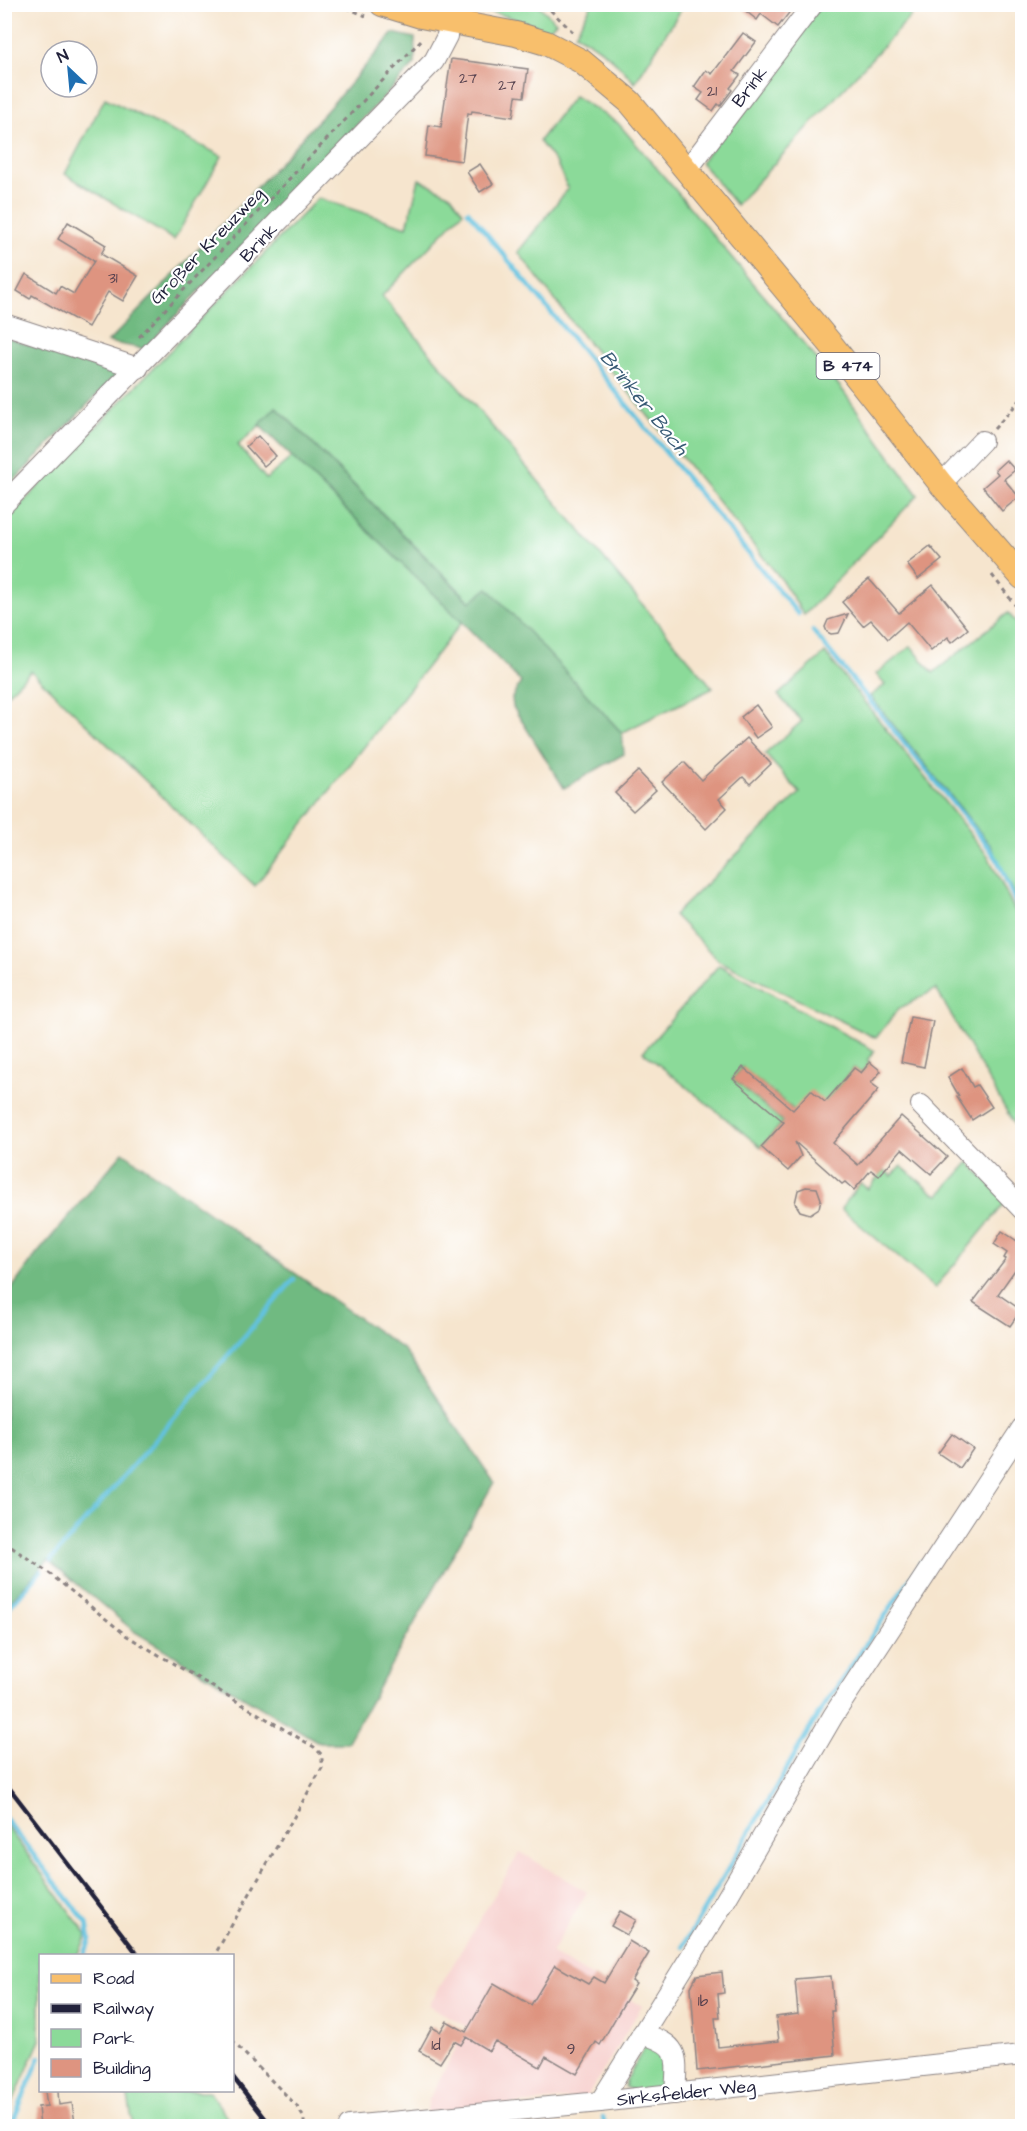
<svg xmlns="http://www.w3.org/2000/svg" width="1027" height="2131" font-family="'Architects Daughter',sans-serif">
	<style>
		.built { fill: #f7d0ce }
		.green { fill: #8bda99; stroke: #567e6a; stroke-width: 1.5 }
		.forest { fill: #70ba81; stroke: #496e5e; stroke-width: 1.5 }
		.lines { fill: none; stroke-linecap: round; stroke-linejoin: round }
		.stream { stroke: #62c2e0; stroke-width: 4.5 }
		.building { fill: #de9480 }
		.minor-casing { stroke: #8c8484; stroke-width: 22 }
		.major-casing { stroke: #8c8484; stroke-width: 26 }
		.path { stroke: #8c8484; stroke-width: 3; stroke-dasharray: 4.5 4.5; stroke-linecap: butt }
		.minor { stroke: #fff; stroke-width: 20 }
		.major { stroke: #f8bf6c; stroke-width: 24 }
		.rail { stroke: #22223b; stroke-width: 4.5 }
		.labels { text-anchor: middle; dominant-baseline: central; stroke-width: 4.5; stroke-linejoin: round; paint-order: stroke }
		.number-label { font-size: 15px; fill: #513e4c }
		.shield { fill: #fff; stroke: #646476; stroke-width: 1.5 }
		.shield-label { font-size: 16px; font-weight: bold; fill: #22223b }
		.street-label { font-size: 18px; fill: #22223b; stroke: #fff }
		.water-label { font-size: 20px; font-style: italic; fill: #385a75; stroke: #fff }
	</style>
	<rect width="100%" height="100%" fill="#fff"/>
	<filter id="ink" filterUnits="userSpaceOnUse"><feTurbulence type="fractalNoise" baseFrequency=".0167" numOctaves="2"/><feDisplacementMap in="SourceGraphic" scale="12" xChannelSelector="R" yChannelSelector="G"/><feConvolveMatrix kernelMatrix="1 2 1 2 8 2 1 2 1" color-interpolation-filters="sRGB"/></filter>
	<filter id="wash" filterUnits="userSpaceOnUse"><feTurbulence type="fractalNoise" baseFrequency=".008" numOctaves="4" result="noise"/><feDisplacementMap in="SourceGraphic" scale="24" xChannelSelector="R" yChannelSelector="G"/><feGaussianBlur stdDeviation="1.35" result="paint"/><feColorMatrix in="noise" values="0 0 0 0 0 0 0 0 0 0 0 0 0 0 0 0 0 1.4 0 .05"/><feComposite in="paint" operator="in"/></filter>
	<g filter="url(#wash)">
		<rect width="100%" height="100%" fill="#f6e5ce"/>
		<path class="built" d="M520,1852L587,1892L551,1953L642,2006L587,2097L427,2113L428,2101L467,2027L429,2005Z"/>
		<g class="green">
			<path d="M592,4H684V5L635,83C616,61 601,47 575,34Z"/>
			<path d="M448,5H538L556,22L546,32C515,15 483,10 448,5Z"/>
			<path d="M821,5H905L911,16L736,205L701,162Z"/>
			<path d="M574,96L618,123L672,186L841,388L918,495L804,615L781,579L578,330L518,252L568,189L557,164L539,141Z"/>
			<path d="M105,98L222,156L174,240L65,174Z"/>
			<path d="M419,179L451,195L463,212L382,296L713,688C683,704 652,716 622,733L488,589L471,602L276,407L257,428L238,445L266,479L292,457L462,622L255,886L31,671L5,696V521L318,198L407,227Z"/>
			<path d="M1008,613L1022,629V908L991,846L870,696L885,685L876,674L911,646L933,673Z"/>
			<path d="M825,653L988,856L1022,925V1138L936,989L898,1009L876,1038L719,961L674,915L800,793L765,754L802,721L778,695Z"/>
			<path d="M719,965L875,1051L867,1060L870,1062L861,1073L854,1068L825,1102L794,1110L742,1067L733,1079L783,1122L761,1147L643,1052Z"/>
			<path d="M969,1162L1006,1202L935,1288L841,1209L860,1183L868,1189L884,1170L892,1176L901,1166L934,1193L939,1195Z"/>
			<path d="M5,1824L87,1935L78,1955L40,1956V2040L5,2120Z"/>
			<path d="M646,2044L667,2050L669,2073L659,2090L633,2091L625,2087L626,2081Z"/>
			<path d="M127,2091H209L232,2124L213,2126H133Z"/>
		</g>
		<g class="forest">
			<path d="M393,33L415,38V64L144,349L108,342C206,242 304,141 393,33Z"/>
			<path d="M5,337L117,374L5,490Z"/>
			<path d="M276,407L470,602L488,588L622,733L624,754L564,788L513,707L512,698L521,682L462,622L259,425Z"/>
			<path d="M123,1152L404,1350L494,1482L347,1743H320L135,1632L48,1560L5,1607V1298L36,1255Z"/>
		</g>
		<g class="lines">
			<g class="stream">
				<path d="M468,211L798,614"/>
				<path d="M813,631L987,845L997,859L1022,917"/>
				<path d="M51,1560L294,1279"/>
				<path d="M4,1613L41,1571"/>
				<path d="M4,1817L87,1923L90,1939L84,1956"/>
				<path d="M683,1946L818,1715L922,1561"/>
				<path d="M603,2117L605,2126"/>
				<path d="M11,2126L40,2057"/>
			</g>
		</g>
		<g id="blocks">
			<g class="building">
				<path d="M737,4H785L792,9L778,27L761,14L757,20Z"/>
				<path d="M743,33L756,42L734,71L740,75L730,88L732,90L720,106L718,104L713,111L698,100L703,93L694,87L706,70L712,74Z"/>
				<path d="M451,59L528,69L524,97L516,96L513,117L472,111L471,114L468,113L462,161L425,156L429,125L441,127Z"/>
				<path d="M480,164L493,184L480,192L467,172Z"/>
				<path d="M68,222L106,245L101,254L138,276L123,301L108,292L88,327L32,295L30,299L17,291L26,274L56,293L60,286L74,294L94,261L58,239Z"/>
				<path d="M258,436L276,456L264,466L246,446Z"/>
				<path d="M1006,460L1015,470L1004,479L1019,497L1002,511L983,487L998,474L995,470Z"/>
				<path d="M930,546L942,560L918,579L907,564Z"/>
				<path d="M869,579L899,613L933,585L968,629L952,642L948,637L931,651L907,622L888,639L871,620L863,626L842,602Z"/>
				<path d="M848,614L839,633L831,634L827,632L825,627L828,620Z"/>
				<path d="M756,705L772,727L756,738L741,717Z"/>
				<path d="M747,738L771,764L750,784L743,777L719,799L727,808L706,829L662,782L684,762L701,780Z"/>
				<path d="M638,771L656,790L633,811L615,793Z"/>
				<path d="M910,1017L933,1021L924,1067L901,1062Z"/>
				<path d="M870,1062L881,1071L871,1083L879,1089L833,1143L858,1165L901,1116L947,1157L931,1174L902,1149L879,1176L871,1170L854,1190L845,1182L842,1184L795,1142L801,1156L788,1171L761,1147L784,1122L733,1079L743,1067L793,1110L811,1090L825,1102L854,1068L861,1073Z"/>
				<path d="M962,1068L973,1087L977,1085L992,1107L972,1120L957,1097L959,1096L948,1077Z"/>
				<path d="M806,1187L817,1188L821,1199L819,1208L810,1214L800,1211L795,1203L798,1190Z"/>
				<path d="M1002,1231L1023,1245V1270L1017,1267L998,1294L1021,1310L1010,1326L973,1302L1006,1259L1004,1258L1007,1253L994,1244Z"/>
				<path d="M952,1434L973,1449L960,1468L938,1453Z"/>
				<path d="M620,1911L636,1920L627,1935L611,1926Z"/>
				<path d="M629,1941L649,1953L632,1981L636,1984L623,2005L600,2045L596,2042L577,2074L546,2056L540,2067L495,2041L489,2051L466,2037L461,2045L454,2041L440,2063L419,2051L432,2027L440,2032L447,2021L466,2032L494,1983L531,2005L555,1965L588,1984L594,1977L604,1983Z"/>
				<path d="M722,1972L724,1993L718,1994L720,2018H715L718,2047L779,2041L776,2017L798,2014L795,1979L831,1976L834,2011H831L835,2055L697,2071L691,1987L697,1975Z"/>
				<path d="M45,2091H58L59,2105L72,2103L75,2123L58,2127H40L38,2107L47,2106Z"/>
			</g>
		</g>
	</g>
	<g filter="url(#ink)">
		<use href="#blocks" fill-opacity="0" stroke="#8c8484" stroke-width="1.5"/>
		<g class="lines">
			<g class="minor-casing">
				<g id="minor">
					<path d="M687,170L813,4"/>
					<path d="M4,324L138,368"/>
					<path d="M941,484L982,441"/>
					<path d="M4,504L434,61L447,36L449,21"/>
					<path d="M921,1105L1022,1209"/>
					<path d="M642,2034C682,2045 677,2057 675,2094"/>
					<path d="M600,2102L725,1901L833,1716L1022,1428"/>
					<path d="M349,2126L600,2102L1022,2055"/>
				</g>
			</g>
			<g class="major-casing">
				<path id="major" d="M382,4L421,16L516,34L546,43L581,61L630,102L830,343L941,484L1022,577"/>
			</g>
			<g class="path">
				<path d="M338,4L366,16"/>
				<path d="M544,4L575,34"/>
				<path d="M139,337L424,37"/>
				<path d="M994,429L1022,398"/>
				<path d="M992,575L1022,614"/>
				<path d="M4,1542L49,1573L127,1636L314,1747L322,1755V1768L214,1956"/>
				<path d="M232,2041L296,2105L304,2118V2126"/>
			</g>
			<use href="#minor" class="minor"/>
			<use href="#major" class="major"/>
			<g class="rail">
				<path d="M4,1781L139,1956"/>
				<path d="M232,2076L271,2126"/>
			</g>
		</g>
	</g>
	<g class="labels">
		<g class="number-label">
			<text x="468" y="78">27</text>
			<text x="507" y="85">27</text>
			<text x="712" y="91">21</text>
			<text x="113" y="278">31</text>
			<text x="703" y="2001">1b</text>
			<text x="436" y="2045">1d</text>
			<text x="571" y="2049">9</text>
		</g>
		<rect class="shield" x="816.5" y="353" width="63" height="26" rx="4.5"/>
		<g class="shield-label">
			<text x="848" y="366">B 474</text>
		</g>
		<g class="street-label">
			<text transform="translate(750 87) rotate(-52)">Brink</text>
			<text transform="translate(259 243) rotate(-46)">Brink</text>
			<text transform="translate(207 246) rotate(-46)">Großer Kreuzweg</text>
			<text transform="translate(686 2093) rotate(-6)">Sirksfelder Weg</text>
		</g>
		<g class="water-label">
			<text transform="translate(644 403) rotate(51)">Brinker Bach</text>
		</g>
	</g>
	<rect width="1027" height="2131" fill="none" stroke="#fff" stroke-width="24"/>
	<rect x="39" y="1954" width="195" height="138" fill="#ffffff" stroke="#a7a7b1" stroke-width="1.5"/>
	<rect x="51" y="1974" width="30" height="9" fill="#f8bf6c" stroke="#a7a7b1" stroke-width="1.5"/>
	<text x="93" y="1984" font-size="18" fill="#22223b">Road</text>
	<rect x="51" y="2004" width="30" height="9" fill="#22223b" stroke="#a7a7b1" stroke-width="1.5"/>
	<text x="93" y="2014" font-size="18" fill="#22223b">Railway</text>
	<rect x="51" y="2029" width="30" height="18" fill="#8bda99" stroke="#a7a7b1" stroke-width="1.5"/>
	<text x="93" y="2044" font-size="18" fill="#22223b">Park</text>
	<rect x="51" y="2059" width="30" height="18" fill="#de9480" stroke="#a7a7b1" stroke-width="1.5"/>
	<text x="93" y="2074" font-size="18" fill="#22223b">Building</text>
	<g transform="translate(69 69) rotate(334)"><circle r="28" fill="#ffffff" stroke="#a7a7b1" stroke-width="1.5"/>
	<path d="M0-4.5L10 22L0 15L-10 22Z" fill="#1f6fb2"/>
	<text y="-9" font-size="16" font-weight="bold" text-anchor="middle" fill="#22223b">N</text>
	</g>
</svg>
